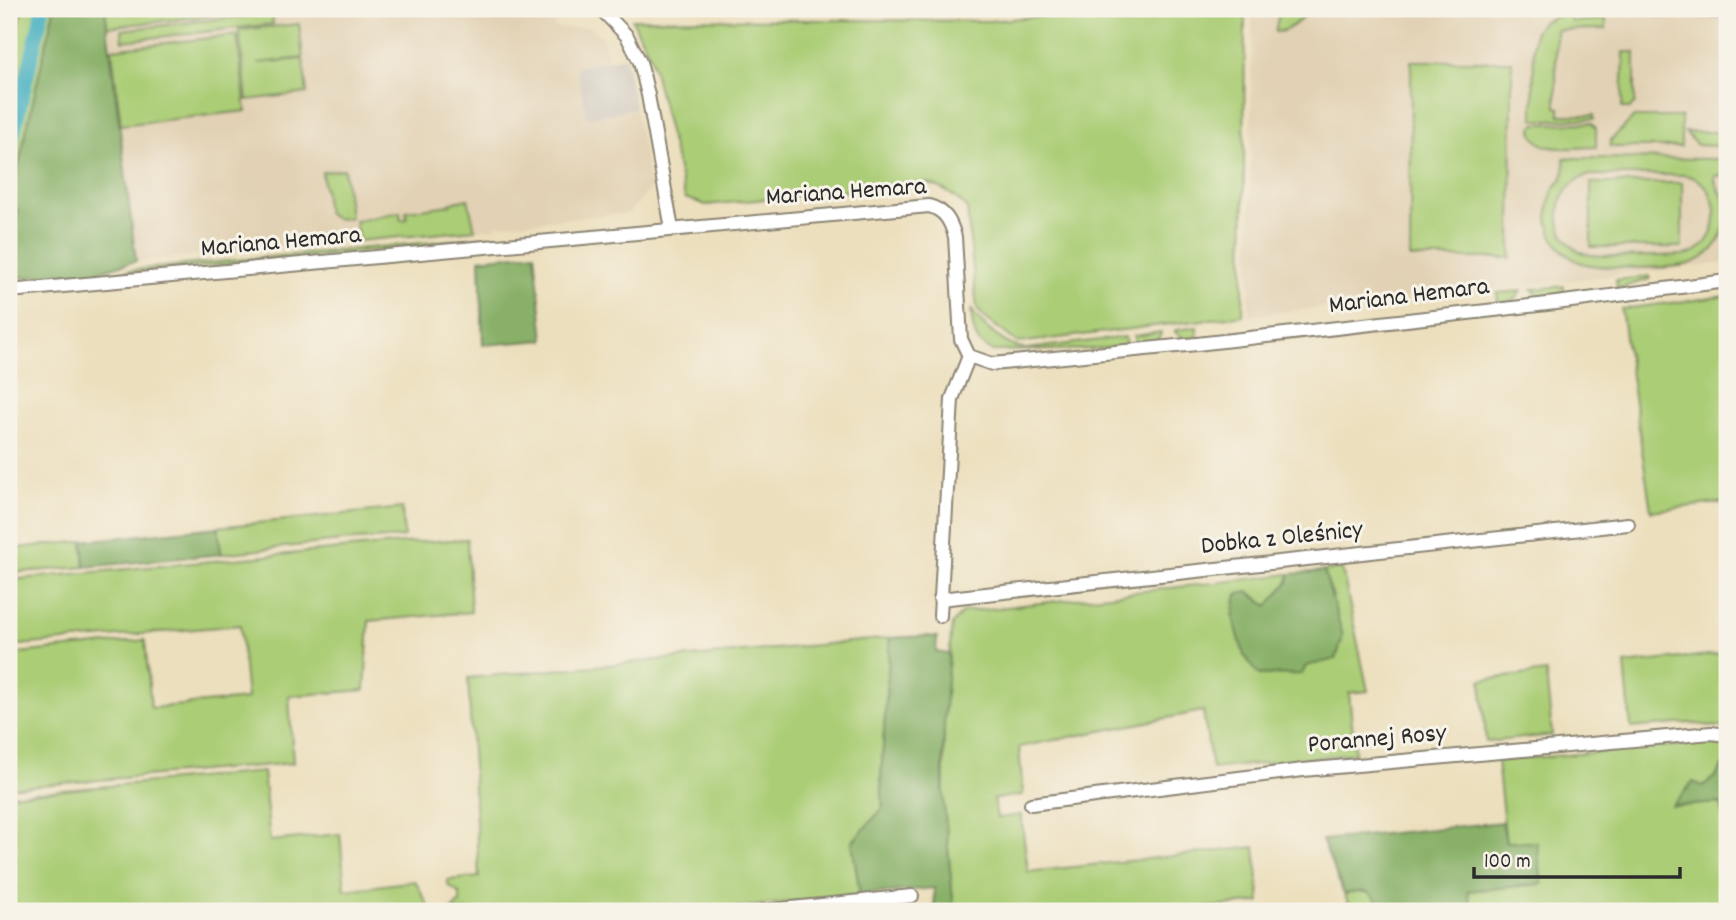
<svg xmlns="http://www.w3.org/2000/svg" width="1736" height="920" font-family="Dekko,sans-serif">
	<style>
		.built { fill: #e2d1b4 }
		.industrial { fill: #cac3b8 }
		.green { fill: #abcd76; stroke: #6b7c50; stroke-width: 2; fill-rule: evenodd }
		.forest { fill: #88b067; stroke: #5a6e49; stroke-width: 2 }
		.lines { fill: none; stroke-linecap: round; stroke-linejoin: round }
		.canal { stroke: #42afc0; stroke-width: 14 }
		.minor-casing { stroke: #8c8574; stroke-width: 16 }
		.minor { stroke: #fff; stroke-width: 12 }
		.labels { text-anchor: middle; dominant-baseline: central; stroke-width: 6; stroke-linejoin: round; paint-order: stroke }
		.street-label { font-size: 26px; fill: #2b2b2b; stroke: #f7f3e8 }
	</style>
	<rect width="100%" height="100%" fill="#f7f3e8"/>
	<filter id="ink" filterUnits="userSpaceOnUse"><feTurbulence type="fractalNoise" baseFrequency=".0143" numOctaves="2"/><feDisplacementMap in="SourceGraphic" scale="14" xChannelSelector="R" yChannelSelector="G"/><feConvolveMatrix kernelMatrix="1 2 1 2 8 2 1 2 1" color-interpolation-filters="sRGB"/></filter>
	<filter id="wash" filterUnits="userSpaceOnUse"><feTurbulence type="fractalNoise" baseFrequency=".00686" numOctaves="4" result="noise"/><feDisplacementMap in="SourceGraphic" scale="28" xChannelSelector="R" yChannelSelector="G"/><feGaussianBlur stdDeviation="1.57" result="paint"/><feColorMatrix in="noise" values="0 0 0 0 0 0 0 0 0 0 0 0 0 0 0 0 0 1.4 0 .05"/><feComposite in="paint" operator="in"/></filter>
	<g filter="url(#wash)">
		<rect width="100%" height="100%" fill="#ecdfbd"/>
		<g class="built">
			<path d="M105,9H547L556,28L588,27L603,37L608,60L576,67L587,118L635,108L651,188L629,213L496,225V228L136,261Z"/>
			<path d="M1252,9H1727V263L1249,316Z"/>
		</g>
		<path class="industrial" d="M625,57L635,108L587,118L576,67Z"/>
		<g class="green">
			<path d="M23,9H54L9,207V65Z"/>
			<path d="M105,9H274L107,27Z"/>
			<path d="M1117,9H1245L1243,315L1018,343L984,317L977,309L967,209C956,196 945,189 928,183L706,205L685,198L651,58L632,19L990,21Z"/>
			<path d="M1280,9H1310C1301,20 1289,32 1275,32Z"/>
			<path d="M1656,9H1727V31L1726,17L1656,16Z"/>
			<path d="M1567,12L1572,22L1606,19V29L1556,30V107L1560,108V115H1594V119L1536,120L1533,117L1534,33L1542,22Z"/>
			<path d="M272,13L273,24L123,41L122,30Z"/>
			<path d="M299,24L303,58L258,63L303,59L307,93L247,100L239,30Z"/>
			<path d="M237,35L246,111L121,125L112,49Z"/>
			<path d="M1624,52H1635V103L1630,108H1622Z"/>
			<path d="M1411,61H1512L1511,258H1410Z"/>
			<path d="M1634,117H1681V147H1610L1611,140Z"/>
			<path d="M1726,119L1727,137L1717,146L1697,145L1685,132H1725Z"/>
			<path d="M1591,123L1596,128V147C1575,147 1533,156 1532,127L1536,124Z"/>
			<path d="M1564,158L1727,159V175L1715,176C1714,184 1719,188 1722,195C1728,210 1727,228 1718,242C1712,253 1701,260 1689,264C1672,269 1598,269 1582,263C1566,257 1555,245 1550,229C1546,215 1548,199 1555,187C1558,183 1563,180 1564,174C1565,169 1564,163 1564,158ZM1591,175H1682C1726,178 1726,250 1683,255C1667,256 1598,258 1586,254C1547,241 1551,182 1591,175Z"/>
			<path d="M344,169L350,218L336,219L327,213L322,172Z"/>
			<rect x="1591" y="183" width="91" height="64"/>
			<path d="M468,199L475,230L359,241L355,221L400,212L401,220L407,219L406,211L450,205V203Z"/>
			<path d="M497,236L495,240L99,276L130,270Z"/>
			<path d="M1650,276V279L1617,289L1616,280Z"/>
			<path d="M1564,286V296L1541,298L1532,289Z"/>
			<path d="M1521,291C1516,300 1508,304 1498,303L1497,293Z"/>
			<path d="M1727,296V502L1651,511L1621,309Z"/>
			<path d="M971,309C981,325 1006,348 1026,349L1125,337L1126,346L1100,349L993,351C972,344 973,327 971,309Z"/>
			<path d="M1197,327L1198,337L1184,339L1175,332V330Z"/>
			<path d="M1161,332C1159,345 1147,343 1135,345L1134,336Z"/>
			<path d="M402,508L404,537L340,541L221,554L218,527Z"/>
			<path d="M467,539L471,612L369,621L365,690L289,696L293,763L9,788V654L145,640L151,708L247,699L240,625L9,646V580L405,543Z"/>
			<path d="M83,541L85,567L9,573V549Z"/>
			<path d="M1342,569L1368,691L1349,693L1355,753L1212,769L1203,711L1019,747L1023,795L994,799L997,818L1021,815L1028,872L1255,847L1260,902L1174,911H954L944,804V711L952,624L963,612L1290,574L1288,582L1268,606L1249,592L1233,617L1333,597L1324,571Z"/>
			<path d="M890,638L881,777L883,809L852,842L860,895L704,911H452L457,904L460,903V894L448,885V880L479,877L468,678Z"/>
			<path d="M1727,653V728L1689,723L1631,728L1625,664Z"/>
			<path d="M1546,672L1552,735L1486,742L1481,680Z"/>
			<path d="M1727,741V759L1716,776L1674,806L1721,803L1727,831V911H1502L1501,908L1471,910L1468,890L1542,883L1506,842L1497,761Z"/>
			<path d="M263,772L270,841L340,834L345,890L415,881L431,911H9V795Z"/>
			<path d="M1364,891L1374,895L1383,911H1352L1344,894Z"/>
		</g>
		<g class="forest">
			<path d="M54,9H105L136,261L93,273L19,278L10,255L18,210L9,207Z"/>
			<path d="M535,253L544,340L483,345L480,259Z"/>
			<path d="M218,527L221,554L85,567L83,541Z"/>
			<path d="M1324,571L1343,636L1336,659L1306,666L1302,674L1259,675L1244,655L1233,617L1237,594L1248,592L1268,606L1288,582L1290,574Z"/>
			<path d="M926,636L937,637L936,652L949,654C945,704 941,754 944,804C947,840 951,875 954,911H935L934,888L860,895L852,842L883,808L881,777L890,638Z"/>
			<path d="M1727,759V831L1721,803L1672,806L1693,782L1703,786L1716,776Z"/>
			<path d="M1502,822L1506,842H1537L1542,884L1468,891L1471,910L1502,908V911H1383C1371,889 1368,890 1344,894L1322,840Z"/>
		</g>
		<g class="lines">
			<path class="canal" d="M9,153L43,9"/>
		</g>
	</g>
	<g filter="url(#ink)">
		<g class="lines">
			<g class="minor-casing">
				<g id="minor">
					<path d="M601,9L627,36L640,62L648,95L672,229"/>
					<path d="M9,291L929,206C945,210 951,222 955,237L961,339L969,356L992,364L1197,344L1556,303L1727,281"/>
					<path d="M940,599L1628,524"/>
					<path d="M940,616L952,399L969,356"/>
					<path d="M1031,804L1303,770L1711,733L1727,735"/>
					<path d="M762,911L912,896"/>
				</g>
			</g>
			<use href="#minor" class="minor"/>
		</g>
	</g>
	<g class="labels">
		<g class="street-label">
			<text transform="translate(846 193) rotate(-4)">Mariana Hemara</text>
			<text transform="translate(281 243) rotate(-5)">Mariana Hemara</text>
			<text transform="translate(1409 297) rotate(-7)">Mariana Hemara</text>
			<text transform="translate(1282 539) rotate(-6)">Dobka z Oleśnicy</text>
			<text transform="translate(1377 740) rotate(-5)">Porannej Rosy</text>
		</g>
	</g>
	<rect width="1736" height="920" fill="none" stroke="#f7f3e8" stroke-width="35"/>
	<path d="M1474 867v10h206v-10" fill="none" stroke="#2b2b2b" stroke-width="3.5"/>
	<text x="1484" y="867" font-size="21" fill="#2b2b2b" stroke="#f7f3e8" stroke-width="5" paint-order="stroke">100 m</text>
</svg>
